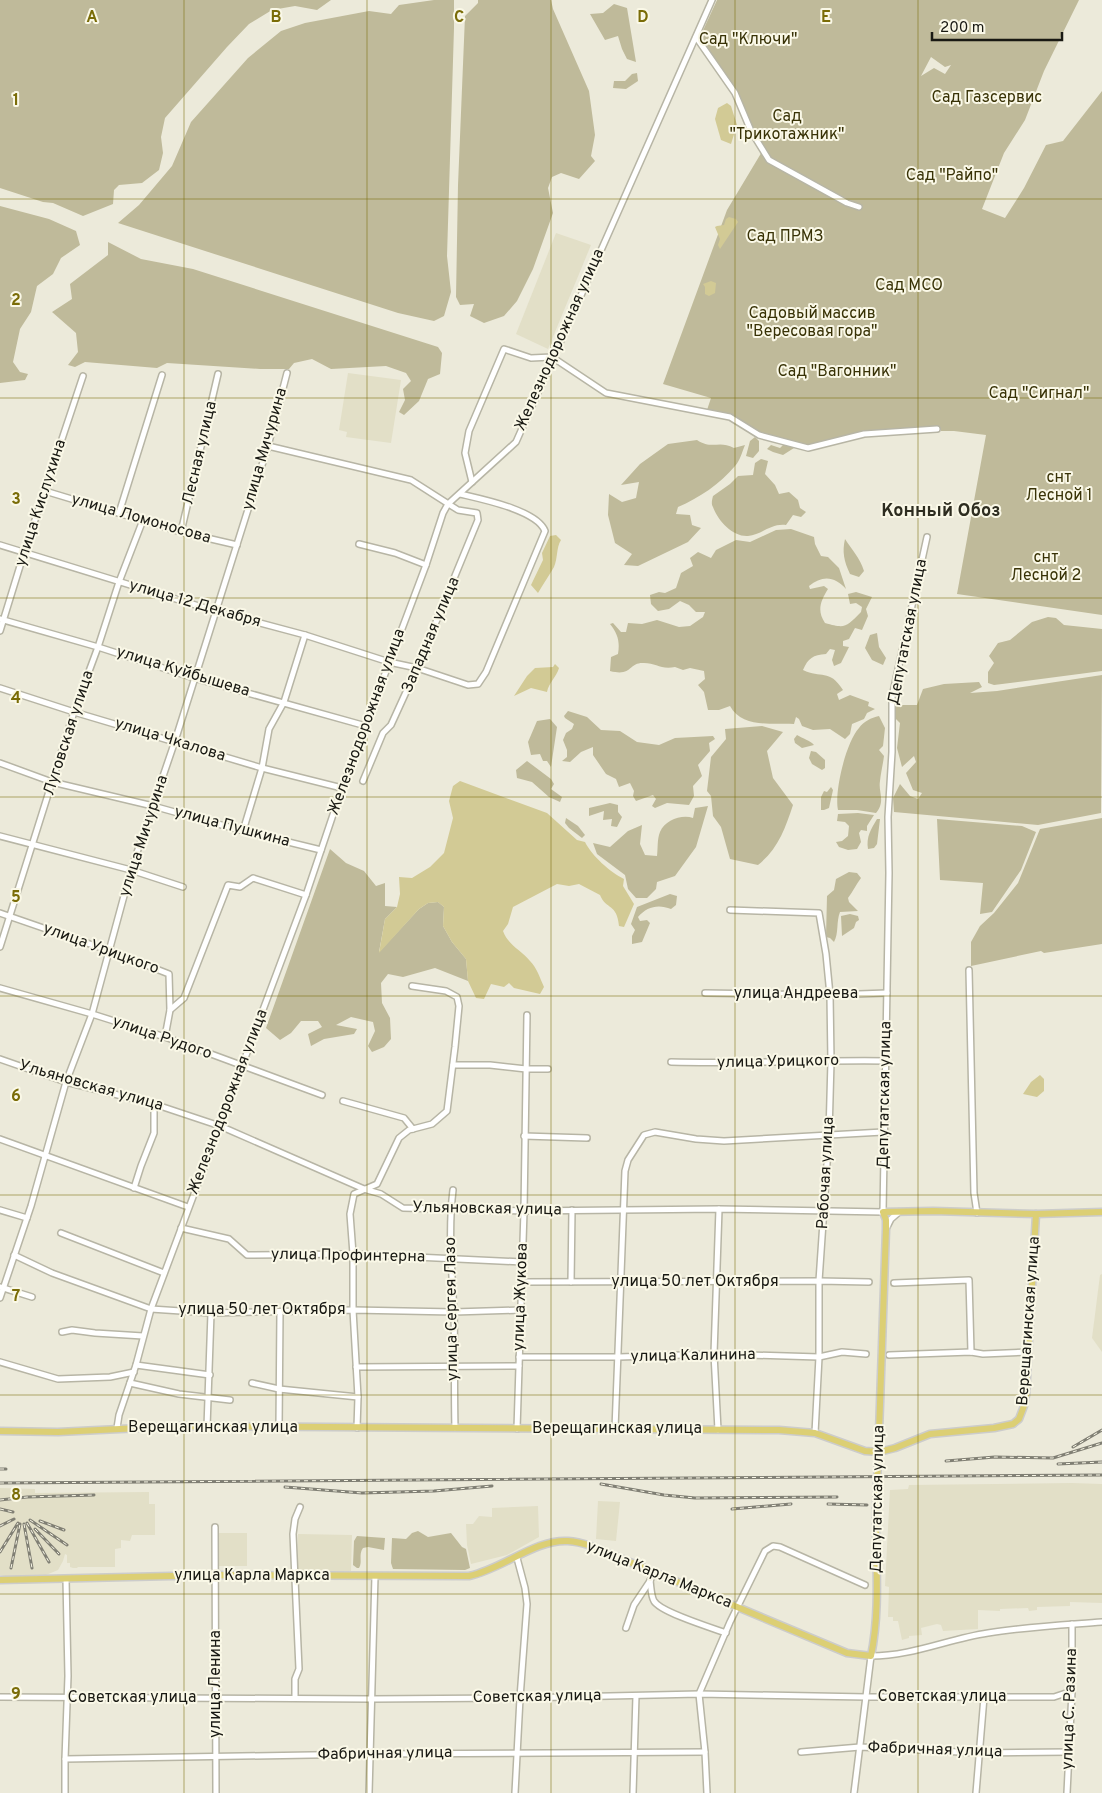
<svg xmlns="http://www.w3.org/2000/svg" width="1102" height="1793" font-family="Overpass,sans-serif">
	<style>
		.built { fill: #e2dfc7 }
		.green { fill: #bfba9a; fill-rule: evenodd }
		.water { fill: #d2ca95 }
		.lines { fill: none; stroke-linecap: round; stroke-linejoin: round }
		.minor-casing { stroke: #b7b5a5; stroke-width: 8 }
		.major-casing { stroke: #cccccb; stroke-width: 9 }
		.minor { stroke: #fff; stroke-width: 5 }
		.major { stroke: #dccf74; stroke-width: 6 }
		.rail-casing { stroke: #807f74; stroke-width: 3 }
		.rail { stroke: #faf8e7; stroke-width: 1; stroke-dasharray: 4; stroke-linecap: butt }
		.major-bridge-casing { stroke: #cccccb; stroke-width: 9; stroke-linecap: butt }
		.major-bridge { stroke: #dccf74; stroke-width: 6 }
		.grid { fill: none; stroke: #7a6c07; stroke-width: 1; stroke-opacity: 0.55 }
		.labels { text-anchor: middle; dominant-baseline: central; stroke-width: 4; stroke-linejoin: round; paint-order: stroke }
		.park-label { font-size: 16px; fill: #383206; stroke: #faf8e7 }
		.street-label { font-size: 16px; fill: #191913; stroke: #faf8e7 }
		.neighbourhood-label { font-size: 18px; font-weight: bold; fill: #2e2d20; stroke: #faf8e7 }
		.grid-label { font-size: 16px; text-anchor: middle; font-weight: bold; fill: #7a6c07; stroke: #faf8e7; stroke-width: 4; stroke-linejoin: round; paint-order: stroke }
	</style>
	<rect width="100%" height="100%" fill="#eceada"/>
	<g class="built">
		<path d="M556,233L591,245L548,349L516,334Z"/>
		<path d="M348,373L401,380L391,443L346,437L347,432L339,430Z"/>
		<path d="M1102,1274V1352L1092,1338L1100,1275Z"/>
		<path d="M1072,1483L1102,1484V1603L1070,1602V1606L1037,1607V1610L1029,1611L1028,1608L1000,1609V1611L978,1610V1629L943,1631L941,1625L937,1624L921,1628L922,1635L909,1636V1638L902,1640L898,1621H893V1617H888L889,1587L885,1586L890,1490L908,1489L909,1485Z"/>
		<path d="M0,1488L35,1489V1493L149,1492V1504H155V1535H132L130,1541L121,1540V1548L115,1549V1567H78L77,1568H73L70,1567V1563H67V1555L65,1554L63,1561L58,1570L46,1575L8,1577L0,1575Z"/>
		<path d="M598,1501L620,1502L616,1541L596,1539Z"/>
		<path d="M538,1506L539,1537L507,1555L471,1564L467,1545L466,1524H473L479,1516L492,1517V1508Z"/>
		<rect x="218" y="1533" width="29" height="33"/>
		<path d="M298,1534L352,1535L351,1571L297,1572Z"/>
	</g>
	<g class="green">
		<path d="M0,0H331L317,10L295,6L272,10L249,24L227,47L165,118L161,137L163,153L159,170L142,183L119,185L114,190L113,204L83,216L53,203L43,202L0,188Z"/>
		<path d="M434,0H454V28L447,256L451,292L444,316L434,321L398,313L118,223L139,205L172,166L191,122L248,58L281,31L305,23L369,11L391,14L399,5Z"/>
		<path d="M478,0H551L553,9L589,91L595,135L591,156L595,161L579,179L561,173L552,177L548,188L553,213L533,269L517,301L504,316L484,323L470,316L474,304L460,305L456,297L458,185L465,16L478,3Z"/>
		<path d="M717,0H1079L1044,71L1025,120L1004,153L982,209L1005,218L1024,188L1046,145L1063,141L1102,91V615L957,594L986,435L954,431H941V429L923,427L857,433L807,445L760,433L732,416L707,410L711,398L663,384L727,210L763,150L723,75L700,37ZM931,57L945,67L951,65L945,74L934,68L921,76Z"/>
		<path d="M614,4L627,8L636,62L627,59L622,49L618,36L605,40L590,14L603,13Z"/>
		<path d="M637,73L638,81L626,89L613,88L614,81H625L632,74Z"/>
		<path d="M0,206L49,219L76,231L80,245L61,258L53,274L37,286L31,312L20,329L13,362L20,372L28,374L25,380L0,383Z"/>
		<path d="M108,242L141,259L193,269L438,347L442,353L440,374L428,379L419,401L404,415L399,412L405,400L403,389L411,381L406,373L386,366L331,369L312,359L294,363L289,369H260L167,363L157,368L85,362L75,367L68,365L78,352L76,333L52,312L72,299L70,284L108,255Z"/>
		<path d="M755,437L759,441V451L753,458L746,456L750,441Z"/>
		<path d="M697,440C712,450 719,440 734,448L745,445C742,452 740,461 735,466C720,484 699,498 678,507L676,514L690,515L692,525L701,528L688,542L638,566L624,565L632,554L615,543L608,515L609,494L622,502L636,498L639,482L621,485L640,464L668,444Z"/>
		<path d="M785,443L794,448L783,455L773,452L767,449L771,445L780,448Z"/>
		<path d="M761,459L768,461L765,474L775,485L779,494L789,492L798,500L800,508L806,512L801,517L793,515L786,525C771,523 761,535 748,536C733,537 718,521 713,507C711,504 712,500 713,496L730,484L738,476L753,475L755,463Z"/>
		<path d="M791,529L814,537L815,544L821,556L828,557L839,568L846,589C835,576 822,575 809,586L810,589L824,586L828,589C820,602 817,611 825,623C846,629 846,627 861,612L862,607L856,603L850,604L848,594L856,592L872,597L866,609L868,616L862,630L855,628L849,639L843,641V646L849,647L841,663L834,666L832,660L835,650L830,649L826,654C813,655 808,658 803,670C821,679 829,668 843,690L837,694L839,700L850,695L869,702L868,706L875,709L867,713L864,719L852,724L850,734L845,739L830,729L813,730L802,726L799,719L796,717L794,724C771,723 742,728 730,706L719,710H708L704,692L698,685L705,679L704,671L690,668L683,670L675,667C661,670 656,663 644,663C628,662 633,677 610,671L611,657L618,654C620,642 618,634 610,624L613,623L621,632H626L628,623L642,624L657,620L679,627L690,626L703,617L705,612H696L689,605L680,601L669,609L658,611L651,604L650,595L659,592L665,593L676,588L681,573L693,566L690,558L698,552L711,558L716,550L736,540L750,542L776,530Z"/>
		<path d="M845,539C852,550 860,558 864,571L859,577L850,574C844,561 842,552 845,539Z"/>
		<path d="M1048,617L1056,618L1064,625L1102,629V671L994,685L988,683V672L994,663L989,656L998,643L1010,640L1032,622Z"/>
		<path d="M877,633L879,647L886,658L883,665L872,660L865,648L870,635Z"/>
		<path d="M1102,675L1101,813L1038,825L894,812L893,798L900,784L910,796L918,799L922,793L913,790L906,773L916,762L914,756L902,767L897,748L900,723L894,717L895,705H917L923,689L944,684L979,682L982,687L970,693L997,691Z"/>
		<path d="M568,711L587,717L601,730L620,731L637,742L659,745L675,738L713,736L715,739L709,743L710,751L698,765L702,776L693,786L694,796L689,805L667,803L655,808L652,806L656,799L653,795L636,801L633,796L634,791L630,783L619,787L616,779L606,774L593,755V747L581,752L570,762L562,761L567,757V750L563,740L566,733L572,729L574,724L565,718L564,716Z"/>
		<path d="M879,716L885,728L883,746L879,750L884,756C883,764 881,772 880,781C878,792 886,801 876,813L857,810H838C834,792 846,742 859,728C864,721 871,718 879,716Z"/>
		<path d="M550,719L557,727L551,767L547,761H543L540,754L531,755L528,742L537,721Z"/>
		<path d="M762,726L783,732L767,751L773,778L793,805C785,829 778,849 758,865L730,859L721,827L713,816L711,796L707,791L711,757L726,739L725,729Z"/>
		<path d="M797,735C803,739 810,740 814,745L802,748L795,743L794,739Z"/>
		<path d="M811,751L816,752L825,760V768L822,770L812,764L809,758Z"/>
		<path d="M527,761L551,779L554,784L551,789L562,797L560,802L549,797L532,782L517,778L516,770Z"/>
		<path d="M831,787L833,790L829,808L824,810H821V797L824,791L827,792Z"/>
		<path d="M610,803L618,805V812L622,817L617,827L611,826L612,819L603,820L604,811L589,816V808Z"/>
		<path d="M708,806L696,847L675,876L657,882L656,889L647,898H636L628,889L625,875L597,854L593,843L610,847L628,831L642,825L640,844L645,855L657,856C658,849 657,839 660,832C665,820 682,814 693,818L695,808Z"/>
		<path d="M858,813L874,815L867,826V831L861,830L859,833L861,842L857,849L848,850L839,847L836,842L842,841L848,836L849,826L845,822L837,821L838,814Z"/>
		<path d="M566,818L578,826L585,835L582,838L569,828L565,823Z"/>
		<path d="M1102,818V944L1044,953L1041,951L971,966V942L980,926L994,913L1018,883L1040,829Z"/>
		<path d="M877,819H880L877,844L874,848L868,849C866,837 871,829 877,819Z"/>
		<path d="M937,819L1022,826L1036,832L1021,870L992,912L980,914L983,883L940,880Z"/>
		<path d="M330,849L346,863L364,871L376,886L385,883V906L397,907L385,919L379,952L419,909L428,903L438,902L444,907L443,926L452,942L466,959L468,981L435,968L403,977L388,974L381,983L382,1003L390,1018L391,1039L384,1047L372,1052L368,1046L375,1031L373,1022L351,1017L336,1025L357,1029L354,1034L324,1039L311,1046L308,1034L322,1027L318,1021H301L291,1033L280,1040L266,1028Z"/>
		<path d="M849,872L857,873L861,878C856,885 853,891 848,898L849,902L858,911L840,912C836,922 839,933 834,942L830,938L826,937L827,896L834,890L836,879Z"/>
		<path d="M670,894L677,896L676,905L671,909C659,904 647,906 638,917L640,921L647,920L650,923L642,942L632,944V936L635,930L631,924L637,907Z"/>
		<path d="M850,914L858,916L859,920L856,922L854,928L842,936L841,916Z"/>
		<path d="M418,1531L428,1537L451,1533L462,1547L466,1549L470,1568L465,1570L393,1569L391,1563L392,1538L406,1539L412,1533Z"/>
		<path d="M357,1536L385,1538L384,1550L368,1547L363,1548C358,1555 363,1562 359,1568H357L353,1565L354,1541Z"/>
	</g>
	<g class="water">
		<path d="M727,103L731,106L737,125L731,144L721,140L715,119L718,108Z"/>
		<path d="M729,217L736,219L738,222L720,249L718,245L720,239L715,227L717,226L724,225L726,219Z"/>
		<path d="M711,281L716,283L715,293L709,296L705,294V287L703,284Z"/>
		<path d="M556,535L561,540C556,548 558,558 554,567C549,576 543,584 538,593L531,585L543,560L542,553L550,536Z"/>
		<path d="M555,664L559,668C556,678 549,682 547,692L531,688L514,696L527,676L535,668L553,667Z"/>
		<path d="M460,781L547,813L577,840L585,842C592,856 610,872 624,879L623,886L634,904L624,927L619,926C617,903 606,910 600,895L579,884L569,886L557,884L513,907L508,924L503,931C508,945 521,950 530,961C537,968 540,978 544,987L540,994L514,988L509,983L504,987L491,984L484,999L476,998L468,981L466,959L452,942L443,926L444,907L438,902L428,903L419,909L379,953L385,919L397,907L400,894L399,877L412,878L430,867L444,853L453,818L449,801L453,786Z"/>
		<path d="M1040,1075L1044,1079V1091L1037,1097L1023,1094L1031,1082Z"/>
	</g>
	<g class="lines">
		<g class="minor-casing">
			<g id="minor">
				<path d="M696,37L735,93L751,131L769,160L847,203L859,207"/>
				<path d="M268,446L411,480L458,510L477,513L478,520L417,668L391,725L383,733L363,781"/>
				<path d="M472,482L465,453L469,431L504,349L531,358L552,357L606,393L730,417L759,435L808,448L864,434L937,429"/>
				<path d="M45,491L181,532L237,545"/>
				<path d="M119,513L162,375"/>
				<path d="M181,532L218,374"/>
				<path d="M359,544L395,553L426,565"/>
				<path d="M0,545L215,611L305,635L389,662L417,668L468,685L478,684L486,672L545,531C537,510 481,499 460,494"/>
				<path d="M0,619L98,647L194,678L366,726"/>
				<path d="M0,631L24,553L83,376"/>
				<path d="M0,688L74,712L262,768L342,788"/>
				<path d="M0,763L52,782L153,806L243,831L321,850"/>
				<path d="M243,831L262,768L269,729L284,702L305,635"/>
				<path d="M0,836L131,870L183,887"/>
				<path d="M730,910L819,913L826,954L830,995L831,1061L829,1134L819,1281V1357L815,1433"/>
				<path d="M0,913L110,951L169,974L170,1010"/>
				<path d="M0,947L74,712L98,647L119,582L143,520"/>
				<path d="M969,970L974,1193L977,1213"/>
				<path d="M0,988L92,1014L165,1037L322,1095"/>
				<path d="M705,993L830,995L887,993"/>
				<path d="M165,1037L170,1010L184,998L228,885L240,887L253,878L306,895"/>
				<path d="M0,1059L66,1082L154,1104L220,1126L364,1189L381,1194L403,1208L524,1211L719,1209L883,1212L889,873L888,817L892,752V697L927,537"/>
				<path d="M671,1062C743,1064 814,1060 885,1061"/>
				<path d="M453,1065H490L526,1069H548"/>
				<path d="M343,1101L404,1118L413,1129"/>
				<path d="M524,1136L587,1138"/>
				<path d="M0,1139L188,1207"/>
				<path d="M134,1188L141,1166L154,1133V1104"/>
				<path d="M453,1190C448,1231 452,1272 454,1313C455,1351 454,1390 455,1428"/>
				<path d="M0,1210L27,1218"/>
				<path d="M887,1227L891,1219L899,1212"/>
				<path d="M181,1228L229,1239L247,1255L353,1254L522,1262"/>
				<path d="M61,1233L164,1273"/>
				<path d="M14,1255L52,1273L151,1309L211,1313L353,1310L454,1312L521,1310"/>
				<path d="M522,1282L819,1281L869,1282"/>
				<path d="M571,1282L572,1210"/>
				<path d="M894,1283L969,1280L971,1352"/>
				<path d="M0,1287L32,1297"/>
				<path d="M0,1298L31,1206L66,1082L92,1014L131,870L175,741L268,446L287,373"/>
				<path d="M62,1332L72,1330L95,1333L143,1336"/>
				<path d="M889,1355L971,1352L983,1354L1029,1352"/>
				<path d="M519,1357H619L714,1354L819,1357L842,1352L866,1354"/>
				<path d="M0,1362L58,1379L110,1377L134,1372"/>
				<path d="M136,1365L210,1375"/>
				<path d="M356,1367L519,1366"/>
				<path d="M130,1383L179,1394L230,1400"/>
				<path d="M252,1383L279,1389L358,1397"/>
				<path d="M207,1427L211,1313"/>
				<path d="M279,1427L280,1312"/>
				<path d="M117,1428L119,1415L136,1365L151,1309L306,895L342,788L426,565L443,513L448,504L516,442L712,0"/>
				<path d="M357,1428L358,1397L353,1310V1254L350,1214L354,1194L377,1184L399,1138L409,1130L432,1124L447,1111L455,1047L459,1006L457,997L446,991L412,986"/>
				<path d="M517,1429L524,1211L527,1015"/>
				<path d="M615,1429L625,1171L628,1160L644,1135L655,1132L696,1139L724,1141L883,1132"/>
				<path d="M718,1430L714,1354L719,1209"/>
				<path d="M215,1527L216,1793"/>
				<path d="M650,1581C651,1587 651,1596 654,1601C660,1612 712,1628 726,1633"/>
				<path d="M626,1628L634,1605L650,1581L654,1572"/>
				<path d="M0,1697L371,1699L520,1698L699,1694L867,1697H1054L1072,1691"/>
				<path d="M295,1697V1679L299,1669L293,1534L295,1519L300,1507"/>
				<path d="M801,1752L860,1747L979,1753L1069,1752"/>
				<path d="M65,1759L369,1754L705,1752"/>
				<path d="M65,1793V1759L68,1676L66,1579"/>
				<path d="M369,1793L375,1576"/>
				<path d="M515,1793L520,1698L527,1604L525,1588L517,1558"/>
				<path d="M633,1793L636,1696"/>
				<path d="M707,1793L705,1752L699,1694L730,1622L765,1551L773,1546L780,1547L865,1585"/>
				<path d="M854,1793L871,1656C912,1656 948,1639 988,1633C1025,1627 1064,1625 1102,1622"/>
				<path d="M976,1793L984,1697"/>
				<path d="M1067,1793L1072,1691V1624"/>
			</g>
		</g>
		<g class="major-casing">
			<g id="major">
				<path d="M0,1431L58,1432L182,1426L779,1430L815,1433L865,1451L879,1452L895,1448L930,1434L994,1428L1013,1424L1019,1419L1024,1406L1026,1395L1036,1214"/>
				<path d="M879,1433L886,1229V1220L883,1212L933,1211L1036,1214L1102,1212"/>
				<path d="M0,1580L214,1575L469,1576C503,1569 535,1539 568,1541C584,1542 599,1549 613,1555L847,1653L871,1656C881,1607 875,1558 876,1509"/>
			</g>
		</g>
		<use href="#minor" class="minor"/>
		<use href="#major" class="major"/>
		<g class="rail-casing">
			<g id="rail">
				<path d="M1073,1447L1102,1430"/>
				<path d="M946,1461L995,1457L1053,1458L1102,1443"/>
				<path d="M1058,1464L1102,1462"/>
				<path d="M0,1469H6"/>
				<path d="M0,1483L1102,1475"/>
				<path d="M601,1484L664,1495L695,1498L837,1497"/>
				<path d="M285,1487L362,1493L434,1491L492,1486"/>
				<path d="M0,1500L27,1497L94,1495"/>
				<path d="M828,1504L867,1505"/>
				<path d="M0,1509L13,1512"/>
				<path d="M732,1509L791,1504"/>
				<path d="M30,1520L67,1545"/>
				<path d="M40,1521L64,1530"/>
				<path d="M27,1523L49,1562"/>
				<path d="M24,1524L32,1568"/>
				<path d="M0,1526L14,1519"/>
				<path d="M35,1529L59,1554"/>
				<path d="M0,1552L18,1523"/>
				<path d="M11,1568L20,1524"/>
			</g>
		</g>
		<use href="#rail" class="rail"/>
		<g class="major-bridge-casing">
			<path id="major-bridge" d="M876,1509L879,1433"/>
		</g>
		<use href="#major-bridge" class="major-bridge"/>
	</g>
	<path class="grid" d="M184,0V1793M367,0V1793M551,0V1793M735,0V1793M918,0V1793M0,199H1102M0,398H1102M0,598H1102M0,797H1102M0,996H1102M0,1195H1102M0,1395H1102M0,1594H1102"/>
	<g class="labels">
		<g class="park-label">
			<text x="748" y="40">Сад "Ключи"</text>
			<text x="987" y="98">Сад Газсервис</text>
			<text x="787" y="117">Сад<tspan x="787" dy="18">"Трикотажник"</tspan></text>
			<text x="952" y="176">Сад "Райпо"</text>
			<text x="785" y="237">Сад ПРМЗ</text>
			<text x="909" y="286">Сад МСО</text>
			<text x="812" y="314">Садовый массив<tspan x="812" dy="18">"Вересовая гора"</tspan></text>
			<text x="837" y="372">Сад "Вагонник"</text>
			<text x="1039" y="394">Сад "Сигнал"</text>
			<text x="1059" y="478">снт<tspan x="1059" dy="18">Лесной 1</tspan></text>
			<text x="1046" y="558">снт<tspan x="1046" dy="18">Лесной 2</tspan></text>
		</g>
		<g class="street-label">
			<text transform="translate(560 340) rotate(-66)">Железнодорожная улица</text>
			<text transform="translate(265 449) rotate(-74)">улица Мичурина</text>
			<text transform="translate(200 453) rotate(-77)">Лесная улица</text>
			<text transform="translate(41 503) rotate(-72)">улица Кислухина</text>
			<text transform="translate(141 519) rotate(16)">улица Ломоносова</text>
			<text transform="translate(195 604) rotate(16)">улица 12 Декабря</text>
			<text transform="translate(908 632) rotate(-79)">Депутатская улица</text>
			<text transform="translate(431 635) rotate(-67)">Западная улица</text>
			<text transform="translate(183 672) rotate(17)">улица Куйбышева</text>
			<text transform="translate(367 722) rotate(-70)">Железнодорожная улица</text>
			<text transform="translate(69 733) rotate(-72)">Луговская улица</text>
			<text transform="translate(170 740) rotate(17)">улица Чкалова</text>
			<text transform="translate(232 827) rotate(15)">улица Пушкина</text>
			<text transform="translate(144 836) rotate(-72)">улица Мичурина</text>
			<text transform="translate(101 949) rotate(20)">улица Урицкого</text>
			<text x="796" y="994">улица Андреева</text>
			<text transform="translate(162 1038) rotate(19)">улица Рудого</text>
			<text transform="translate(778 1062) rotate(-1)">улица Урицкого</text>
			<text transform="translate(91 1086) rotate(16)">Ульяновская улица</text>
			<text transform="translate(885 1095) rotate(-89)">Депутатская улица</text>
			<text transform="translate(228 1102) rotate(-69)">Железнодорожная улица</text>
			<text transform="translate(826 1173) rotate(-87)">Рабочая улица</text>
			<text transform="translate(487 1209) rotate(1)">Ульяновская улица</text>
			<text transform="translate(348 1256) rotate(1)">улица Профинтерна</text>
			<text x="695" y="1282">улица 50 лет Октября</text>
			<text transform="translate(521 1297) rotate(-88)">улица Жукова</text>
			<text transform="translate(452 1309) rotate(-91)">улица Сергея Лазо</text>
			<text x="262" y="1310">улица 50 лет Октября</text>
			<text transform="translate(1029 1321) rotate(-86)">Верещагинская улица</text>
			<text transform="translate(693 1356) rotate(-1)">улица Калинина</text>
			<text x="213" y="1428">Верещагинская улица</text>
			<text x="617" y="1429">Верещагинская улица</text>
			<text transform="translate(878 1499) rotate(-89)">Депутатская улица</text>
			<text transform="translate(659 1575) rotate(22)">улица Карла Маркса</text>
			<text x="252" y="1576">улица Карла Маркса</text>
			<text transform="translate(216 1684) rotate(-90)">улица Ленина</text>
			<text transform="translate(537 1697) rotate(-1)">Советская улица</text>
			<text x="942" y="1697">Советская улица</text>
			<text x="132" y="1698">Советская улица</text>
			<text transform="translate(1070 1709) rotate(-88)">улица С. Разина</text>
			<text transform="translate(935 1750) rotate(2)">Фабричная улица</text>
			<text transform="translate(385 1754) rotate(-1)">Фабричная улица</text>
		</g>
		<g class="neighbourhood-label">
			<text x="941" y="511">Конный Обоз</text>
		</g>
	</g>
	<g class="grid-label">
		<text x="92" y="22">A</text>
		<text x="276" y="22">B</text>
		<text x="459" y="22">C</text>
		<text x="643" y="22">D</text>
		<text x="826" y="22">E</text>
		<text x="16" y="105">1</text>
		<text x="16" y="305">2</text>
		<text x="16" y="504">3</text>
		<text x="16" y="703">4</text>
		<text x="16" y="902">5</text>
		<text x="16" y="1101">6</text>
		<text x="16" y="1301">7</text>
		<text x="16" y="1500">8</text>
		<text x="16" y="1699">9</text>
	</g>
	<path d="M932 32v8h130v-8" fill="none" stroke="#191913" stroke-width="2.5"/>
	<text x="940" y="32" font-size="15" fill="#191913" stroke="#faf8e7" stroke-width="4" paint-order="stroke">200 m</text>
</svg>
